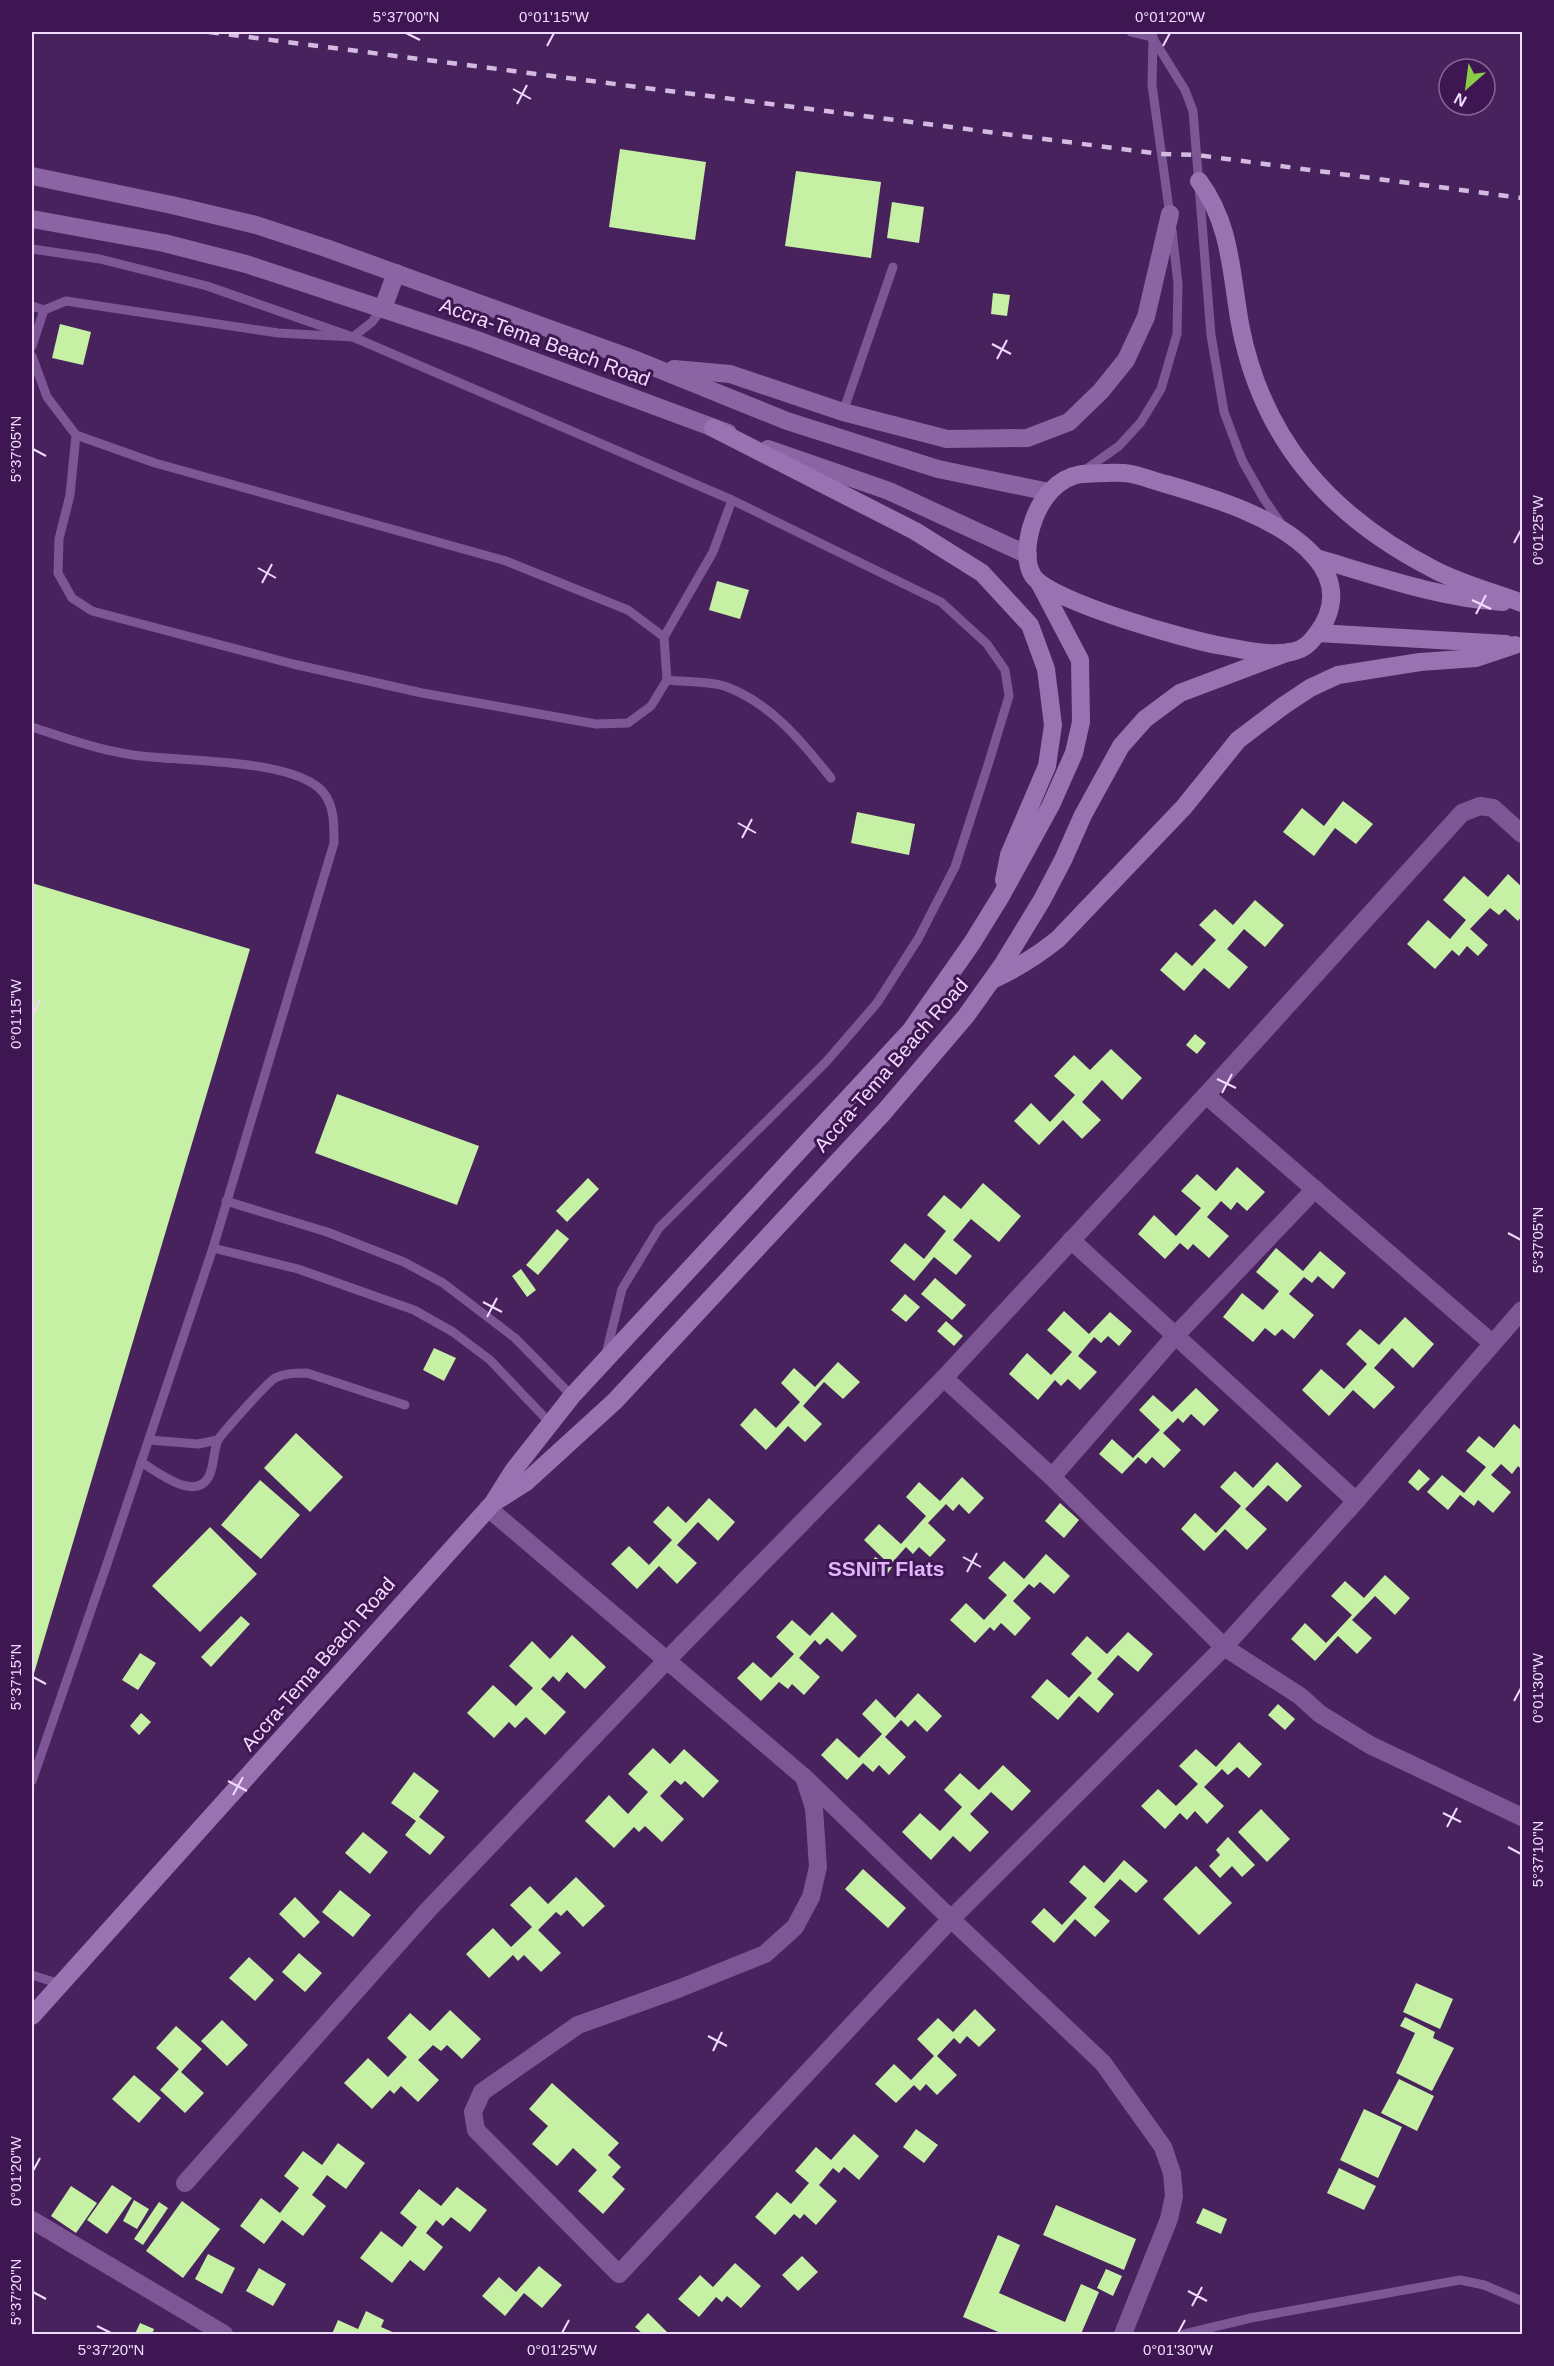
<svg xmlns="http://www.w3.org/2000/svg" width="1554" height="2366" font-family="Helvetica,sans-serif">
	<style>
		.building { fill: #c6f0a4 }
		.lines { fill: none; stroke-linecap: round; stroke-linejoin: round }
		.lane { stroke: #7d5695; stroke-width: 9 }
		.street { stroke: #7d5695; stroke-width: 18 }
		.secondary { stroke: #8b64a3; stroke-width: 18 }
		.primary { stroke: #9972b2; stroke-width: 18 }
		.rail { stroke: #d2bae1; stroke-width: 4.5; stroke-dasharray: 10 10; stroke-linecap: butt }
		.ticks { fill: none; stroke: #f0dbfe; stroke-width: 2 }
		.labels { text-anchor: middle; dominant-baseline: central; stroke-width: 6; stroke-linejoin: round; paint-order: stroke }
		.street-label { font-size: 20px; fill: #f0dbfe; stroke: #3e1752 }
		.neighbourhood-label { font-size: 21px; font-weight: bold; fill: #e0b5fb; stroke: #3e1752 }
		.neatline { fill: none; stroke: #f0dbfe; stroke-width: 2 }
		.ticks-label { font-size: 15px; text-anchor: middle; fill: #f0dbfe }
	</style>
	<rect width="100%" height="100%" fill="#48225d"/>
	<g class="building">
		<path d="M620,149L706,162L695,240L609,227Z"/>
		<path d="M796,171L881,182L871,258L785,246Z"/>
		<path d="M892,202L924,207L919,243L887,238Z"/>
		<path d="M993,293L1010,295L1007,316L991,314Z"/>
		<path d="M60,324L91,332L83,365L52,358Z"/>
		<path d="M717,581L749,590L740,619L709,610Z"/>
		<path d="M1343,801L1373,824L1356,844L1335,828L1314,856L1283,832L1302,808L1324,826Z"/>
		<path d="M857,812L915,824L909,855L851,843Z"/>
		<path d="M1508,874L1522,887V916L1518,921L1505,909L1499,915L1490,908L1470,929L1488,945L1478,956L1467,946L1459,956L1452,950L1435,969L1407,944L1428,920L1450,939L1466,920L1443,900L1464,876L1488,897Z"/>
		<path d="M32,883L250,949L32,1680Z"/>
		<path d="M1255,900L1284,925L1265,947L1244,929L1227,949L1248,967L1229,989L1204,968L1184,991L1160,970L1176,952L1192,966L1216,940L1199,925L1215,909L1233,925Z"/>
		<path d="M1195,1034L1206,1043L1197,1054L1186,1045Z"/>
		<path d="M1111,1049L1142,1078L1122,1100L1102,1080L1082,1102L1101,1120L1082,1139L1063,1120L1039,1145L1014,1121L1031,1103L1050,1122L1075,1095L1054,1076L1074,1055L1090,1070Z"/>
		<path d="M337,1094L479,1146L457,1205L315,1153Z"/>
		<path d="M1237,1167L1265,1192L1247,1211L1237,1202L1231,1210L1221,1201L1207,1217L1229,1236L1209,1258L1193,1244L1188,1250L1180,1243L1165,1259L1138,1234L1154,1215L1176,1236L1201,1208L1181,1191L1197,1174L1216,1191Z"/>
		<path d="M588,1178L599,1189L567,1222L556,1211Z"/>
		<path d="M983,1183L1021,1216L999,1242L971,1219L953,1240L972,1256L956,1275L934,1257L914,1281L890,1261L905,1243L924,1259L946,1231L927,1215L944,1195L961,1209Z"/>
		<path d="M557,1229L569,1239L538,1275L526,1265Z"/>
		<path d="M1276,1248L1303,1271L1320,1251L1346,1273L1333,1289L1318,1276L1312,1283L1304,1277L1289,1294L1314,1315L1294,1339L1282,1329L1275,1336L1265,1328L1253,1342L1223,1317L1242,1293L1263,1310L1279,1291L1256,1272Z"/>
		<path d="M521,1269L536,1290L527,1297L512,1276Z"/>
		<path d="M935,1278L966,1305L952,1320L921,1294Z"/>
		<path d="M905,1294L920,1307L906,1322L891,1310Z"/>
		<path d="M1064,1311L1089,1334L1110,1312L1132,1331L1119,1346L1108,1336L1101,1343L1094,1337L1078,1356L1097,1372L1080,1390L1068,1379L1061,1386L1055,1380L1038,1400L1009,1374L1027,1353L1051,1375L1072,1352L1047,1330Z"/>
		<path d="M1405,1317L1434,1344L1413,1368L1392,1348L1374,1368L1395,1387L1374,1409L1353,1390L1329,1416L1302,1390L1321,1369L1344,1389L1367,1364L1346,1344L1360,1329L1379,1345Z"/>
		<path d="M946,1321L963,1336L954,1346L937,1331Z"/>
		<path d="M434,1348L456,1358L444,1381L423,1370Z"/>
		<path d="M838,1362L860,1382L843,1399L824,1382L803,1406L822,1424L805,1442L788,1426L766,1450L740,1425L755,1408L776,1428L800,1402L781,1383L794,1368L815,1387Z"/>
		<path d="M1196,1388L1219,1410L1204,1426L1191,1414L1183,1423L1178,1418L1163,1433L1181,1450L1164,1468L1152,1457L1146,1464L1138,1457L1122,1474L1099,1454L1112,1439L1133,1458L1160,1430L1139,1410L1153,1395L1172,1412Z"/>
		<path d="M1514,1424L1522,1431V1470L1518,1466L1512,1474L1501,1464L1491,1475L1511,1492L1493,1513L1478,1500L1474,1506L1460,1495L1448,1510L1427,1492L1442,1475L1464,1493L1486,1467L1466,1451L1479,1436L1494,1448Z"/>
		<path d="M296,1433L343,1477L310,1512L264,1468Z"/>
		<path d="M1277,1462L1302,1486L1287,1502L1268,1485L1245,1509L1267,1529L1247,1550L1225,1529L1204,1551L1181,1529L1195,1513L1216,1533L1241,1506L1220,1487L1235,1471L1253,1488Z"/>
		<path d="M1419,1469L1430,1479L1418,1491L1408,1482Z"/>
		<path d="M962,1477L984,1498L969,1514L959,1504L953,1511L946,1504L928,1523L946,1540L930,1557L919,1547L913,1554L906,1547L890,1565L864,1540L879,1524L901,1544L926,1516L906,1497L919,1482L940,1501Z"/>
		<path d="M260,1480L300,1515L261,1559L221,1525Z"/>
		<path d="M709,1498L735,1522L718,1541L698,1522L677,1545L697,1563L677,1584L659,1566L637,1589L611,1564L629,1546L649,1565L672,1540L653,1522L668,1506L686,1523Z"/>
		<path d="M1060,1503L1079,1520L1064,1538L1045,1521Z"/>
		<path d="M210,1527L257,1574L200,1632L152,1586Z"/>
		<path d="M1046,1554L1070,1576L1054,1594L1040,1582L1034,1588L1029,1584L1013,1601L1031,1618L1015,1636L1001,1623L994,1631L990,1627L975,1643L950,1620L966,1603L984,1620L1007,1595L988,1578L1004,1561L1024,1579Z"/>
		<path d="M875,1557L892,1567L886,1576L870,1566Z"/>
		<path d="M1385,1575L1410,1598L1395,1615L1375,1596L1352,1620L1372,1638L1357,1654L1338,1636L1315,1661L1291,1639L1305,1623L1326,1643L1352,1615L1331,1596L1345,1581L1364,1598Z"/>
		<path d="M832,1612L857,1636L842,1652L827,1638L820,1645L815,1640L799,1658L820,1677L804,1695L792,1684L788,1689L779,1682L761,1701L737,1678L753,1662L771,1678L794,1654L776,1637L792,1620L810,1636Z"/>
		<path d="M241,1616L250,1624L211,1667L201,1657Z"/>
		<path d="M1128,1632L1153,1654L1138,1672L1118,1655L1097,1679L1114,1694L1098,1713L1079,1696L1058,1720L1031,1697L1047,1679L1069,1698L1092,1673L1071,1654L1087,1636L1107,1654Z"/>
		<path d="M572,1635L606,1667L585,1689L567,1672L559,1682L553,1676L541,1689L566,1712L545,1735L526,1717L515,1728L509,1722L494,1738L467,1713L493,1685L516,1706L533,1688L509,1666L532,1641L550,1659Z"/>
		<path d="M140,1653L156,1663L138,1690L122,1680Z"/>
		<path d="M918,1693L942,1716L927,1732L915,1720L908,1727L901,1720L885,1737L906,1757L889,1775L879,1765L873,1772L863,1763L847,1780L821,1755L837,1738L859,1758L882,1734L862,1714L876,1699L895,1718Z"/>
		<path d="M1278,1704L1295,1719L1285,1730L1268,1715Z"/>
		<path d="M141,1713L151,1722L139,1735L130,1726Z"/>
		<path d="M1239,1742L1262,1764L1249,1778L1237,1767L1228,1775L1222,1769L1204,1787L1224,1806L1207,1824L1195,1811L1187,1820L1180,1813L1165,1829L1141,1806L1158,1789L1176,1806L1198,1784L1179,1766L1196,1749L1216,1767Z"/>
		<path d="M653,1748L670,1764L684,1749L719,1781L703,1798L685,1781L681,1785L675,1780L660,1796L684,1819L662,1842L645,1826L639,1832L634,1827L614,1848L585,1821L609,1795L628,1814L648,1792L628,1774Z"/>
		<path d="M1003,1765L1031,1791L1012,1811L991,1792L970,1814L989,1832L970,1852L953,1836L931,1860L902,1832L920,1813L940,1831L962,1807L944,1790L960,1773L979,1790Z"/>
		<path d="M414,1772L439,1791L419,1817L445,1837L430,1855L405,1835L416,1821L391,1803Z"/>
		<path d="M1261,1809L1290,1839L1267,1862L1238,1832Z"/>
		<path d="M363,1832L388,1852L370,1874L345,1853Z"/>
		<path d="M1228,1837L1255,1865L1242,1877L1232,1866L1220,1878L1209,1866L1220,1855L1216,1850Z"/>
		<path d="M1124,1860L1148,1881L1136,1893L1120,1879L1094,1907L1110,1921L1095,1937L1075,1919L1054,1943L1031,1922L1044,1908L1062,1925L1087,1898L1069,1882L1084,1865L1104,1883Z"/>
		<path d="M1196,1866L1232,1903L1199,1935L1163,1899Z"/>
		<path d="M863,1869L906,1908L888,1928L845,1889Z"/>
		<path d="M576,1877L605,1906L583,1927L567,1910L561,1916L556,1912L538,1930L561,1953L541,1972L524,1955L518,1961L513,1955L489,1978L466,1954L493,1928L511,1947L532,1927L510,1905L530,1886L548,1904Z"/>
		<path d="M340,1890L371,1915L353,1937L322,1912Z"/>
		<path d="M295,1897L320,1922L304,1938L279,1914Z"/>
		<path d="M299,1953L322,1973L305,1992L282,1972Z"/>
		<path d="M249,1957L274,1980L255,2001L229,1978Z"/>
		<path d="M1416,1983L1453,1999L1440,2029L1403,2012Z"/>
		<path d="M975,2009L996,2030L979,2047L967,2036L960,2044L954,2038L937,2056L957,2075L937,2095L926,2084L920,2091L914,2085L896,2103L875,2084L894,2064L911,2080L934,2056L917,2039L938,2018L953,2032Z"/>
		<path d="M450,2010L481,2039L462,2059L447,2045L441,2051L433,2045L418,2060L439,2080L418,2102L401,2086L394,2094L390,2090L372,2109L344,2083L368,2058L388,2077L407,2057L387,2038L410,2013L430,2031Z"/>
		<path d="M1405,2017L1435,2032L1433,2038L1454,2048L1432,2091L1396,2073L1415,2033L1400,2026Z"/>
		<path d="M222,2020L248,2045L227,2066L201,2041Z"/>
		<path d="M176,2026L202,2049L181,2072L204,2093L185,2113L160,2090L179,2069L156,2048Z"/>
		<path d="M134,2075L161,2098L139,2123L112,2099Z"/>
		<path d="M1399,2079L1434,2096L1417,2131L1381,2113Z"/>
		<path d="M552,2083L619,2143L608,2155L621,2167L612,2177L625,2189L603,2214L578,2191L597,2170L573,2148L557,2166L532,2144L548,2126L529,2109Z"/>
		<path d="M1364,2109L1402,2127L1378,2178L1340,2160Z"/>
		<path d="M916,2129L938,2145L924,2163L903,2147Z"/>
		<path d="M854,2134L879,2156L859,2180L844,2167L839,2173L833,2168L819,2185L837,2201L816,2225L804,2214L800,2219L794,2214L775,2235L755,2217L777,2192L791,2204L809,2183L795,2171L816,2147L831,2160Z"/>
		<path d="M338,2143L365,2163L346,2189L327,2175L312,2195L326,2206L303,2236L282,2220L264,2244L240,2226L261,2198L280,2213L299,2188L284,2176L303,2151L322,2165Z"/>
		<path d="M1339,2168L1376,2186L1364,2210L1327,2193Z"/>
		<path d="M112,2185L132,2198L107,2234L87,2220Z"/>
		<path d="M71,2186L97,2203L76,2233L51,2216Z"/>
		<path d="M457,2187L487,2210L470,2232L451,2217L443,2226L436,2220L426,2233L443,2247L424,2271L410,2260L392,2283L360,2258L381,2231L402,2247L417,2227L400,2213L419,2189L441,2206Z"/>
		<path d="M134,2200L149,2209L137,2229L123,2221Z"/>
		<path d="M182,2201L220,2229L183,2278L146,2251Z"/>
		<path d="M159,2202L168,2208L143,2245L134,2239Z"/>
		<path d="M1056,2205L1136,2239L1124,2270L1043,2235Z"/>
		<path d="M1203,2208L1227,2219L1221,2234L1196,2223Z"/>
		<path d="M998,2235L1020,2245L999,2293L1065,2322L1081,2284L1099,2292L1081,2334H1003L963,2317Z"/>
		<path d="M208,2254L235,2268L222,2294L195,2279Z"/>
		<path d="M802,2256L818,2272L798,2291L782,2275Z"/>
		<path d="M735,2263L761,2286L741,2308L727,2296L722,2302L716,2297L699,2317L678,2299L700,2275L713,2287Z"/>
		<path d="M539,2266L562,2285L542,2308L524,2293L505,2316L482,2296L499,2277L516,2292Z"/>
		<path d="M259,2268L286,2284L273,2306L246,2291Z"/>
		<path d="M1106,2269L1122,2276L1113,2296L1097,2288Z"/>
		<path d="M366,2311L384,2320L381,2327L397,2334H332L338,2320L358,2329Z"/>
		<path d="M648,2313L669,2334H643L635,2327Z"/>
		<path d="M140,2323L154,2329L152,2334H135Z"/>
	</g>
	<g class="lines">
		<g class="lane">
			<path d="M1131,32L1153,37"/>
			<path d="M1149,32L1185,90L1193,111L1211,335L1224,412L1242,460L1264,499L1282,525"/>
			<path d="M1153,37L1152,85L1170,216"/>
			<path d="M32,249L100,259L207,286L353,337L732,500L941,602L987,644L1005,670L1009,696L988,765L955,867L918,939L877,1003L826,1062L659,1228L622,1289L606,1354"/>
			<path d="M32,306L44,310"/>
			<path d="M32,346L44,310L66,301L278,333L353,337L372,322L383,308"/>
			<path d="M32,356L47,397L76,435L155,463L506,561L628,610L664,637L667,680L651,706L628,723L596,724L422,693L293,664L92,611L72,598L58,573L59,539L70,495L76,435"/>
			<path d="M843,412L893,267"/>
			<path d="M1085,470L1119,446L1141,422L1161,389L1177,334L1178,284L1172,230"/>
			<path d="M664,637L713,552L732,500"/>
			<path d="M667,680C684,682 711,681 727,687C772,704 802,742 831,778"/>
			<path d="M32,727C65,738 98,750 133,755C180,762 284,758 319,788C335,802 334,824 334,843L213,1248L109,1558L32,1781"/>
			<path d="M226,1201L327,1232L404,1262L443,1283L515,1338L572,1396"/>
			<path d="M213,1248L298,1269L414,1310L453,1332L490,1360L550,1423"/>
			<path d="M149,1440L198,1444L218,1440"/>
			<path d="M141,1462C159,1473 200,1506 211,1471C214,1462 214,1449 218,1440C223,1432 267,1383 275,1378C285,1373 296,1373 307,1373L405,1405"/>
			<path d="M32,1975L60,1984"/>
			<path d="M1184,2334L1251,2318L1460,2280L1484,2285L1522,2301"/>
		</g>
		<g class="street">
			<path d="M1206,1095L1492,1343"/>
			<path d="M1071,1240L1356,1501"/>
			<path d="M944,1378L1052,1477L1224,1647L1300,1696L1320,1714L1370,1745L1522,1817"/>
			<path d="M1052,1477L1176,1335L1315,1189"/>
			<path d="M488,1508L804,1777L951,1919L1224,1647L1356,1501L1522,1310"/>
			<path d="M804,1777L814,1808L818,1867L811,1897L795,1927L765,1954L678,1989L578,2025L482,2092L473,2112L476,2130L619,2274L951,1919L1103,2063L1163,2147L1172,2173L1174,2196L1169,2219L1123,2334"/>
			<path d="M185,2183L428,1910L666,1661L944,1378L1206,1095L1462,813L1480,806L1493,808L1522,834"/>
			<path d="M32,2220L224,2334"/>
		</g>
		<g class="secondary">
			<path d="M32,176L172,205L256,225L326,248L636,360L787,421L938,469L1049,492"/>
			<path d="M32,219L164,243L246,264L474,339L728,433"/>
			<path d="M383,308L396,273"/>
			<path d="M674,369L730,374L843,412L947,439L1027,438L1069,422L1101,391L1126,360L1146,317L1170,214"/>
			<path d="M768,449L889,491L1028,555"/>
		</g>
		<g class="primary">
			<path d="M1199,181C1231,224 1231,273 1240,324C1262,440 1330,516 1433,569C1461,584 1493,592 1522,603"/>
			<path d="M713,428L915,531L982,573L1030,625L1046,669L1053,725L1047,766L1009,855L1004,880"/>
			<path d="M1081,474C1097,474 1115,471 1131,474C1142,476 1154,481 1166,484C1214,498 1281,518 1315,557C1337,582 1336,610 1316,635C1311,642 1304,649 1295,651C1273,657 1245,650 1223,646C1188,640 1051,602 1033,576C1023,560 1028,535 1034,519C1042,497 1058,478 1081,474Z"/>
			<path d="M1316,558C1378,576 1439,598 1503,602"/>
			<path d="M1318,633L1506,644"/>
			<path d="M994,979C1018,968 1037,956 1058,939L1184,807L1238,740L1283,706L1310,688L1338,675L1420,662L1476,658L1515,645"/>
			<path d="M498,1500L525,1483L615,1401L884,1112L966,1016L1003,964L1042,900L1063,860L1083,815L1121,746L1145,719L1180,693L1289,652"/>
			<path d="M32,2016L493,1503L513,1471L572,1396L911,1030L972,943L1001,896L1051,805L1074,753L1081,722L1080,660L1040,584"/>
		</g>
		<path class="rail" d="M209,32L1161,154L1197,155L1522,198"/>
	</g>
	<path class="ticks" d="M406,33L420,40M547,46L554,33M1163,46L1170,33M513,89L531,99M517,104L527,85M992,344L1011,354M997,359L1007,340M33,449L46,456M1514,543L1521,530M258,568L276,578M262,583L272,564M1472,600L1491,609M1476,614L1486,595M738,823L756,833M742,838L752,819M33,1014L40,1000M1217,1079L1236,1088M1222,1093L1232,1074M1508,1233L1521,1240M483,1302L502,1312M487,1317L497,1298M963,1557L981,1567M967,1572L977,1553M33,1677L46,1684M1514,1701L1521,1688M228,1781L247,1791M233,1795L243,1777M1443,1813L1461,1822M1447,1827L1457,1808M1508,1847L1521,1854M708,2036L727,2046M713,2051L722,2032M33,2171L40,2158M1188,2291L1207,2301M33,2292L46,2299M1192,2306L1202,2287M97,2326L111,2333M562,2333L569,2320M1178,2333L1185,2320"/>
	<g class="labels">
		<g class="street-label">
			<text transform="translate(545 342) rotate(20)">Accra-Tema Beach Road</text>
			<text transform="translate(891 1065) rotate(-49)">Accra-Tema Beach Road</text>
			<text transform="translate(318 1664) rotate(-49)">Accra-Tema Beach Road</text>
		</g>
		<g class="neighbourhood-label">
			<text x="886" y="1568">SSNIT Flats</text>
		</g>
	</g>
	<rect width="1554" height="2366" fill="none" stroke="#3e1752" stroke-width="66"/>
	<g transform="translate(1467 87) rotate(208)"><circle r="28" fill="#3e1752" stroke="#856597" stroke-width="1.5"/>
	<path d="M0-4.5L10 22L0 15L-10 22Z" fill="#8bce46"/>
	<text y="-9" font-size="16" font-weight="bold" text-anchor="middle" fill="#f0dbfe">N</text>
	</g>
	<rect x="33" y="33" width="1488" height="2300" class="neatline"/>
	<g class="ticks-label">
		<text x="406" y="22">5°37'00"N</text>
		<text x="554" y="22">0°01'15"W</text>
		<text x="1170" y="22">0°01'20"W</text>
		<text transform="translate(16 449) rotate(-90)" y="5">5°37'05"N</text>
		<text transform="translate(1538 530) rotate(-90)" y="5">0°01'25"W</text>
		<text transform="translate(16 1014) rotate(-90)" y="5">0°01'15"W</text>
		<text transform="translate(1538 1240) rotate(-90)" y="5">5°37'05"N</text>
		<text transform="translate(16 1677) rotate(-90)" y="5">5°37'15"N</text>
		<text transform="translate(1538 1688) rotate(-90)" y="5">0°01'30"W</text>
		<text transform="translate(1538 1854) rotate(-90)" y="5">5°37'10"N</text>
		<text transform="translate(16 2171) rotate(-90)" y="5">0°01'20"W</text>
		<text transform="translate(16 2292) rotate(-90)" y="5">5°37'20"N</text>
		<text x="111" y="2355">5°37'20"N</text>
		<text x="562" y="2355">0°01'25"W</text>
		<text x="1178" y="2355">0°01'30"W</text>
	</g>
</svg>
